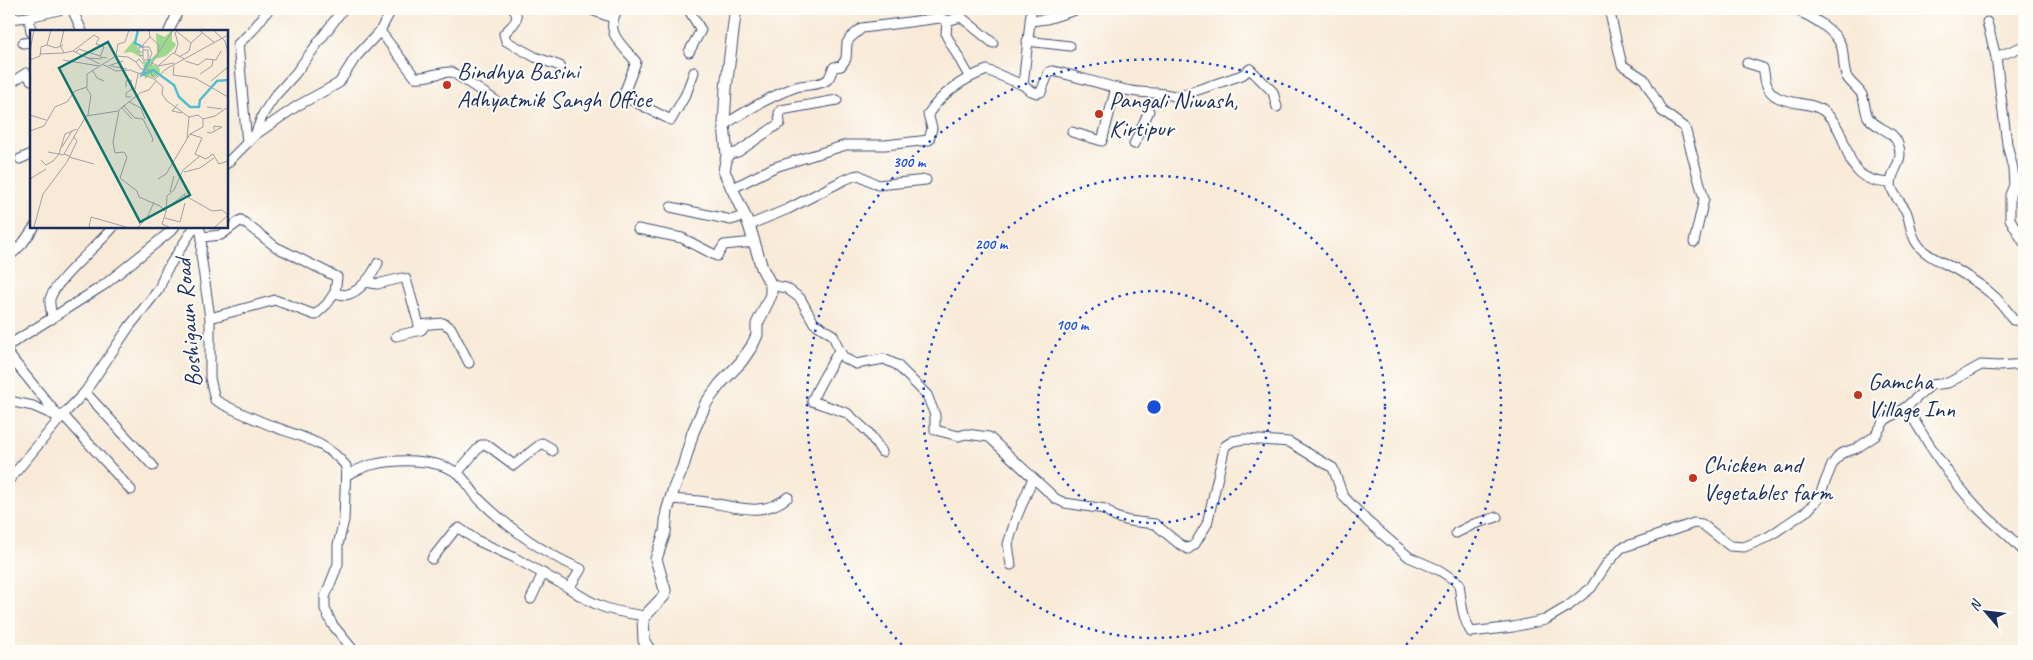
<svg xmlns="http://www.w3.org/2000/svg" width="2033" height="660" font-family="Caveat,sans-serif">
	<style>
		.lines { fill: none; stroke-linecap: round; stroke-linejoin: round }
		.minor-casing { stroke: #3c4b70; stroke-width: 11 }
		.tertiary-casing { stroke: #3c4b70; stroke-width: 13 }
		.minor { stroke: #fff; stroke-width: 9 }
		.tertiary { stroke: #fff; stroke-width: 11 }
		.ring { fill: none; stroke: #1d4ed8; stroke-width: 2.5; stroke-dasharray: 2.5 5 }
		.poi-dot { fill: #c8321e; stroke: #fdfcf7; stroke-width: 2 }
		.labels { text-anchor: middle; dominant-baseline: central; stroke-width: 4; stroke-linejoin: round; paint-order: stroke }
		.poi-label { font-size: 24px; fill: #1b2f5e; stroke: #fdfcf7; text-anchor: start }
		.street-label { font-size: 24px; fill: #1b2f5e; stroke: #fdfcf7 }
		.inset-river { fill: none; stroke: #54bed0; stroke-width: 2.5 }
		.inset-road { fill: none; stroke: #a09fa7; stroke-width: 1 }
		.view { fill: #0f766e; fill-opacity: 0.15; stroke: #0f766e; stroke-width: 2.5 }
		.inset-edge { fill: none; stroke: #1b2f5e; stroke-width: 2.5 }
		.centre { fill: #1d4ed8; stroke: #fdfcf7; stroke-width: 2.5 }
		.ring-label { font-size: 15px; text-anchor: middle; font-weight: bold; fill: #1d4ed8; stroke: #fdfcf7; stroke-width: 4; stroke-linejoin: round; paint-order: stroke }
	</style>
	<rect width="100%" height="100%" fill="#fdfcf7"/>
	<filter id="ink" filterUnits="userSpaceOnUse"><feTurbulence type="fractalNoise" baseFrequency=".02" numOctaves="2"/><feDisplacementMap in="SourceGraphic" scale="10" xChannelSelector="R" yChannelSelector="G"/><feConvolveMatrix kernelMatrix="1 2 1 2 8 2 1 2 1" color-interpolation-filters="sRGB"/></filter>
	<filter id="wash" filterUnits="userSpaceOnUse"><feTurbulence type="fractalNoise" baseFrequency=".0096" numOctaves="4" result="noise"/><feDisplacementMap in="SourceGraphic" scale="20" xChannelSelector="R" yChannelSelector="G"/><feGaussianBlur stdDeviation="1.12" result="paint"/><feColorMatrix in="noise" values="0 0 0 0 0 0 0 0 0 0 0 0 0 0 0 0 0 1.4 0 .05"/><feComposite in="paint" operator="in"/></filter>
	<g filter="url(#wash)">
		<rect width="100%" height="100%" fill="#f8ead7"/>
	</g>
	<g filter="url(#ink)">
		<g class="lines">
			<g class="minor-casing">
				<g id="minor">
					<path d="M72,9L82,31"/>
					<path d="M514,9C521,22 512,24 504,34L506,41L535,57L560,66"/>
					<path d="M589,9L613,18"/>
					<path d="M618,9C603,33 622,44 636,62L623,96L671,120L686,94L694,72"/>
					<path d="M688,9L701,30L689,52"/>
					<path d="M1609,9L1622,65L1644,79L1662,111L1685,128L1704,199L1694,242"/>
					<path d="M1793,9C1809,15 1837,30 1842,48C1844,57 1843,66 1846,75C1849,83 1858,87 1862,95C1865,102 1865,111 1868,117C1877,130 1893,129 1898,144C1905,162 1891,170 1891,184C1892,195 1901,202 1906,211C1910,220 1910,230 1915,240C1923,256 1943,262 1957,270C1980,284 1999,296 2013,320L2024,321"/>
					<path d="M9,19L29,17"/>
					<path d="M947,21L946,35L969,76"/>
					<path d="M1030,21L1047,19L1079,9"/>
					<path d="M1987,22L1996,57L2007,144L2013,169L2014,185L2010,195V219L2024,243"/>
					<path d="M169,31L179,9"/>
					<path d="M380,31L415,77C427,79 439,71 452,72L495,100"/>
					<path d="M31,32L29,17L59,10"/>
					<path d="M1027,41L1070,46"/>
					<path d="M23,43L31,42"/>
					<path d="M1996,57L2024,46"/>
					<path d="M1747,63L1763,68C1765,73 1764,78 1766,83C1773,109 1811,98 1826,113C1856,141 1837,181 1891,183"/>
					<path d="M9,84L26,73L31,80"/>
					<path d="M1023,85L1031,13"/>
					<path d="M724,125C747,110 770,96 796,87C805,84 819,86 827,80C831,77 831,71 834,67L841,66L846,59L847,43L850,38L862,28L940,18L947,21L961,17L993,43"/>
					<path d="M1072,132L1102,141L1116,88"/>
					<path d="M255,135L263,114L275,96L295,74L343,9"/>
					<path d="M247,143L238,44L252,31L269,9"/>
					<path d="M1134,144L1149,111"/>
					<path d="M727,155L738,152L780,123L779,113L781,110L837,100"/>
					<path d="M20,159L31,154"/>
					<path d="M226,164L255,135L297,106L339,83L355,58L380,31L389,14V9"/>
					<path d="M731,189L775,167L846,145H885L929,140L932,128L928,114C943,92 962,79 987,70L1023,85L1029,90L1037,93L1041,92L1049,72L1052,71C1078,76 1104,86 1131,91C1146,94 1163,91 1177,97L1242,75L1250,69L1273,92L1277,107"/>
					<path d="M671,207L731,220L744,216"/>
					<path d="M749,225L788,209L844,180L854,176L859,175L878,185L926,180"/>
					<path d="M199,226L202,237L201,255L210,318V378L215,400C233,410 252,418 272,426C299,436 327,442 346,466L344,520L338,545V564L325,597V609L332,624L354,651"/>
					<path d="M638,229L682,238L717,256L724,245L754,242"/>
					<path d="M202,237L221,235L241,220L276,247L337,277L335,292"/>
					<path d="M9,257L23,243L35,226"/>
					<path d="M366,282L377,284L402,278L406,279L419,325"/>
					<path d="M771,285L786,288L800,298L814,323L833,335L839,350L844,358L856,364L884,359L897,365L927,395L935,415V430L959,436L966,434L989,437L1056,499L1065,503L1105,509L1115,517L1129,521L1155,524L1178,543L1188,549L1195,544L1207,524L1225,446L1233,441L1244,439L1289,442L1333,468L1343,496L1368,522L1409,557L1439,570L1459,583C1461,600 1462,617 1471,632L1513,627L1545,620L1567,607L1591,588L1606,565L1621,548L1694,523L1702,524L1730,546L1744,547L1768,537L1808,510L1818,499L1832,465L1840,454L1857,448L1875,436L1885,420L1906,407L1931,385L1948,383L1981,365L1999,366L2024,364"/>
					<path d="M210,318L275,300L315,315L327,304L335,292C352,303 371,278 378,263"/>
					<path d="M52,319C52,313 49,304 50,299C55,280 100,244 114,226"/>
					<path d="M396,336L421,330L423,328L419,325L443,323L451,328L469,363"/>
					<path d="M9,345L104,285L171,231L175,226"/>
					<path d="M839,350C830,368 819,383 812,401L847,413L868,432L882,452"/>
					<path d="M9,355L60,418"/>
					<path d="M85,392L153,466"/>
					<path d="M9,401L33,406L60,418"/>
					<path d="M1906,407C1927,442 1948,476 1976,506C1991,522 2010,535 2024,552"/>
					<path d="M63,415L131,490"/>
					<path d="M458,472L481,445H487L514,465L542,443L551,448L552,451"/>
					<path d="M346,475C354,472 362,467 371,465C397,459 433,458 456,472C464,476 473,494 481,501C511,530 542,553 581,569L569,588C597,608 611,611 645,616L643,618"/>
					<path d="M9,480L63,415L85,392L129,327L159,289L166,271L195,226"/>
					<path d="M671,499C680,500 690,500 699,501C730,504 760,520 788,497"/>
					<path d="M1456,533L1474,524L1497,517"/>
					<path d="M432,559L454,531L459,528L476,540L513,557L569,588"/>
					<path d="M1011,565L1008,544L1015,521L1033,478"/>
					<path d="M531,599L543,573"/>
				</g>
			</g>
			<g class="tertiary-casing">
				<path id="tertiary" d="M650,651L644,641L643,618L664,596L665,590L656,559L665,532L667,511L674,488L683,467L693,432L706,403L720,384L741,362L752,346L757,335V324L771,295V285L762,268L749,225L724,171L727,155L724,125L726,88L735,15L734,9"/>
			</g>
			<use href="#minor" class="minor"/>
			<use href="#tertiary" class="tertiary"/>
		</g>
	</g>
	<g class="ring">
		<circle cx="1154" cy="407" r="116"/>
		<circle cx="1154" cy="407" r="231"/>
		<path d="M907 650A347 347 0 1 1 1401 650"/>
	</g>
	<g class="poi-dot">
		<circle cx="447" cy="85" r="5"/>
		<circle cx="1099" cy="114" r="5"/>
		<circle cx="1858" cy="395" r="5"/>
		<circle cx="1693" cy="478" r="5"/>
	</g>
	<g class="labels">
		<g class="poi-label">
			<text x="457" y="71">Bindhya Basini<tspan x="457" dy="28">Adhyatmik Sangh Office</tspan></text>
			<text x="1109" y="100">Pangali Niwash,<tspan x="1109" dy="28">Kirtipur</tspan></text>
			<text x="1868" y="381">Gamcha<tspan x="1868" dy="28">Village Inn</tspan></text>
			<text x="1703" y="464">Chicken and<tspan x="1703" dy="28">Vegetables farm</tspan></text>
		</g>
		<g class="street-label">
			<text transform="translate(188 323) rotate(-95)">Boshigaun Road</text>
		</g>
	</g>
	<g transform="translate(30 30)">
		<rect width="198" height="198" fill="#f8ead7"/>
		<path d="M142,0V11L146,14L144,18L136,26L125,29L121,34L129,37L130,42L125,48L119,46L115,49L113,31L118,32L127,23L126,3L135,7ZM106,8V14L112,28L101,22L93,23Z" fill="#9dd88c"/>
		<path class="inset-river" d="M108,0L105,13L113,17M120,29L112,45L123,40L144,55L149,67L160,77H169L170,70L187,51L198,50"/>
		<path class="inset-road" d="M119,0L120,7L129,15L128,23M145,0L161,13L172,3M169,0L185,13M183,0L195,11L198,22M145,2L148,14L145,23M17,15L26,18L33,15M30,17L34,0M31,17L34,23L43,21L70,34M113,20H118V30H113V25M0,21L4,0M43,21L64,5L69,8L66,14L74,17L70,27L77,28M46,22L49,19L70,26M113,22H109V17H119L122,23L119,30M10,24L34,23M86,26L98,27L106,32L109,29L113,34M109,26L113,25V15L120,7M149,27L159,21L161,13M57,28L72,29M0,30L10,26L11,17L17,15L21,0M33,30L69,36M155,31L168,35L176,29L186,30L191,21M106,32L111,39L120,40L123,47M122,33L128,36L143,23L155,29M72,34L86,41L100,40L124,49L133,57L132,64L137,71L159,87L168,85L173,89M78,36L93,31M81,36L97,39M120,36L143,0M128,36L144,33M144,36L143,45L165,48L198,67M63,41L67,48L74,51M170,44L182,36L183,30M125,49L136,39L198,5M126,51L119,60L110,63L89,80L83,112L85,123L94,122L97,127L90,148L107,161L109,167L130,176L136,182L132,194L139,197M181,51L198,37M56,57L61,65L58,85M96,57V51L101,50L102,59M105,59L108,44L114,42M101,67H96V63L102,59M99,72L111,78L115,89M148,74L142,81L152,83M93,75L105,88L113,89L123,109L122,112M91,77L102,89M177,77L192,79M198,77L185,86L173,89V97L160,104L172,108L165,124L176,129L183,124L189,134L198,131M0,85L16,90M0,101L14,96L25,77L37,72L45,61L57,57V44L86,26L88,14L95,12L99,0M177,102L181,103L192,97L184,96V100M157,108L159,87M32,117L42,101M18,122L34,125M39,126L34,124L56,86L88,81M39,127L64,134M11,130L16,135L23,131L29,124L35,104L47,99M154,142L170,138L184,128M0,149L16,139M128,149L136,144L160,104M140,162L144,146M154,165L182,181L192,180L198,185M136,179L156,163M136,182L137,166L144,160L153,140L170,126M135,188L150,192L155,173M4,197L13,164L37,132L47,111L44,107M59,197L61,187L96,197M108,197L117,188L124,172M185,197L198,185"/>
		<path class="view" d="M78,12L160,165L110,192L29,38Z"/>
		<rect width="198" height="198" class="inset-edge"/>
	</g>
	<circle cx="1154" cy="407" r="8" class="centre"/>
	<g class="ring-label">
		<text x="909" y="167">300 m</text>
		<text x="991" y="249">200 m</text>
		<text x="1072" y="330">100 m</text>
	</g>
	<rect width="2033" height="660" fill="none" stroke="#fdfcf7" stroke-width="30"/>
	<g transform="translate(1986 612) rotate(298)" stroke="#fdfcf7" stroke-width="4" paint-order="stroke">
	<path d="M0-4L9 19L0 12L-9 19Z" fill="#1b2f5e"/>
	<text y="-8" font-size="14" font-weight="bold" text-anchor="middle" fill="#1b2f5e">N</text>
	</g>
</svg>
